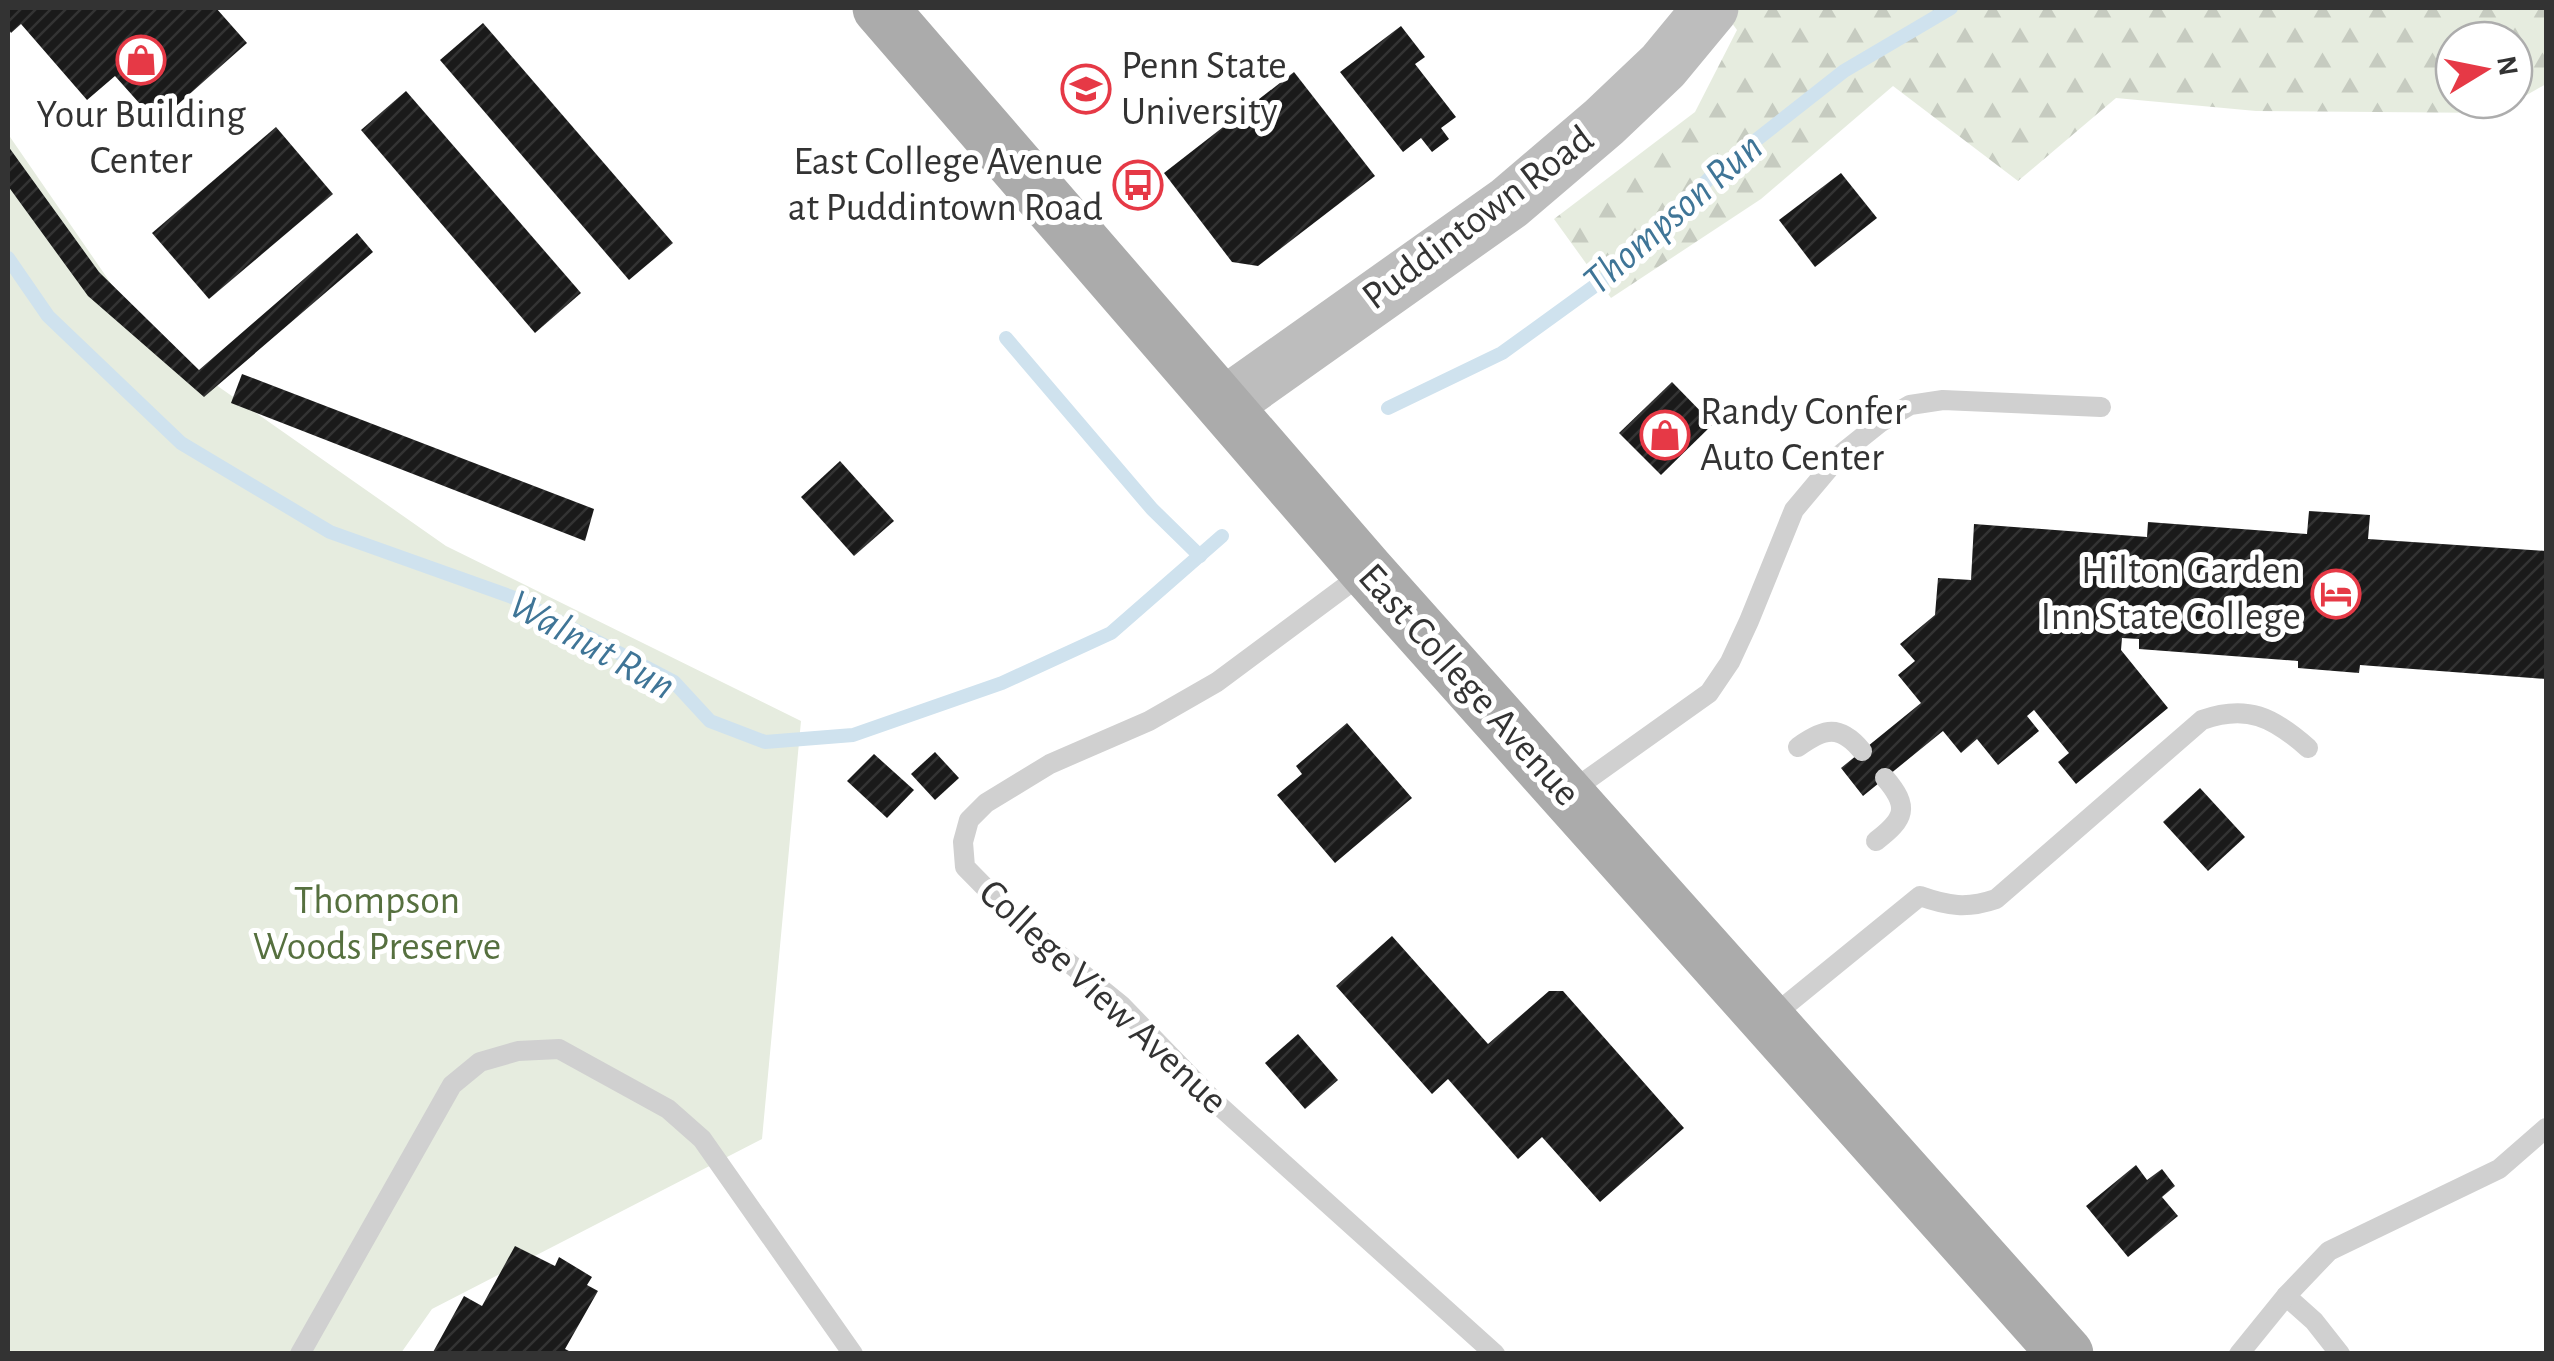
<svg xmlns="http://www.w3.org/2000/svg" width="2554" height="1361" font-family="'Alegreya Sans',sans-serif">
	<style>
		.forest { fill: url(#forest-firs); fill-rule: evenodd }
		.park { fill: #e6ecdf }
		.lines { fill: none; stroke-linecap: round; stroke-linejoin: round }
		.stream { stroke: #cfe2ee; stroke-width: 14 }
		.building { fill: url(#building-hatch) }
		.lane { stroke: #d0d0d0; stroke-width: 20 }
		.secondary { stroke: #bdbdbd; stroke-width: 55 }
		.primary { stroke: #ababab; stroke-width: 55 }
		.labels { text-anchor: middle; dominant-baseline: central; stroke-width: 10; stroke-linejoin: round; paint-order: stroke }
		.poi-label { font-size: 40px; fill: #333; stroke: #fff; text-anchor: start }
		.street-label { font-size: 40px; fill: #333; stroke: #fff }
		.park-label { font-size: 40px; fill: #56703f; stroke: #fff }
		.water-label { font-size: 42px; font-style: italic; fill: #3f7597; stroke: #fff }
	</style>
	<defs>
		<pattern id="forest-firs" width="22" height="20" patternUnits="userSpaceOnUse" patternTransform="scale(2.5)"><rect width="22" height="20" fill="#e6ecdf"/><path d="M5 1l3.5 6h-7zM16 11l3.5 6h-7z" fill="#c6cbc0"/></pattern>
		<pattern id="building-hatch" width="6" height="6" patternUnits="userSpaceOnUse" patternTransform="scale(2.5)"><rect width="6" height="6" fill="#1a1a1a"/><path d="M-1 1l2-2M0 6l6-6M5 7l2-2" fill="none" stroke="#333"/></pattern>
	</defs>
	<rect width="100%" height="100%" fill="#fff"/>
	<path class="forest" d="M1721,8H2546V84L2495,113L2256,111L2116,98L2018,181L1893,86L1761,199L1611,298L1554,219L1695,112L1737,30ZM2454,40H2514V100H2454Z"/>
	<path class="park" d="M8,134L132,314L219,387L446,546L801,721L762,1139L432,1309L401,1353H8Z"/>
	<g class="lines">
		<g class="stream">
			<path d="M8,258L48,316L181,443L330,532L512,597L674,682L710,721L765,742L853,735L1002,683L1111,633L1222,536"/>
			<path d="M1006,338L1152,509L1200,556"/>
			<path d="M1388,408L1502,353L1607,277L1718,170L1844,71L1951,8"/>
		</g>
	</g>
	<g class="building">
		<path d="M8,8H216L247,43L157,123L115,76L87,100L21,24L11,33L8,28Z"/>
		<path d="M483,23L673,243L629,280L440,60Z"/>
		<path d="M1401,26L1425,57L1415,64L1456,117L1441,128L1449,139L1432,152L1421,138L1403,152L1340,72Z"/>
		<path d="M1294,72L1375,176L1258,266L1232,262L1164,173Z"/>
		<path d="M406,91L581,293L535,333L361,130Z"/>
		<path d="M276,127L333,194L209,299L152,233Z"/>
		<path d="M8,146L99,272L199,370L357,233L373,252L204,397L88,296L8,186Z"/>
		<path d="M1841,173L1877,218L1815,267L1779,220Z"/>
		<path d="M242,374L594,509L585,541L231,403Z"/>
		<path d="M1672,382L1713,424L1661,475L1619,433Z"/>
		<path d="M840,461L894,521L854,556L801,497Z"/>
		<path d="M2309,511L2370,515L2368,539L2546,551V679L2360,665L2359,673L2298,668V661L2139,649V639L2122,638L2121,650L2168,708L2076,784L2058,762L2069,753L2034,710L2027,716L2039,731L1998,765L1977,739L1961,753L1943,731L1863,796L1841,768L1921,703L1898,675L1915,661L1900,644L1935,615L1938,578L1971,580L1974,524L2147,537L2148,522L2307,534Z"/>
		<path d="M1347,723L1412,798L1335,863L1277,795L1302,774L1296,766Z"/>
		<path d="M935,752L959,778L935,800L911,774Z"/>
		<path d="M874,754L914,790L887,818L847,781Z"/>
		<path d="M2200,788L2245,837L2208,871L2163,822Z"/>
		<path d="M1392,936L1488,1044L1549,991H1563L1684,1128L1600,1202L1542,1137L1518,1159L1448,1079L1432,1094L1336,986Z"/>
		<path d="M1298,1034L1338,1080L1305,1109L1265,1063Z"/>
		<path d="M2136,1165L2147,1180L2162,1169L2175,1186L2162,1197L2178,1216L2128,1257L2086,1206Z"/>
		<path d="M515,1246L555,1266L559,1257L592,1277L587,1285L598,1291L565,1349L575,1354H432L464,1296L482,1306Z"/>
	</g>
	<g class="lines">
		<g class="lane">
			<path d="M1365,572L1217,682L1149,721L1050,764L986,803L969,820L963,842L965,867L1021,924L1121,1005L1214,1101L1495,1354"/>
			<path d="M1798,747C1824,728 1840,724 1862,751"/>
			<path d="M1570,792L1709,693L1730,662L1749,621L1794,510L1841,454L1881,422L1910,405L1943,400L2101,407"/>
			<path d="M1876,841C1905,819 1910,807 1885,778"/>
			<path d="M1769,1019L1920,896C1948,906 1967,909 1996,899L2202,720C2247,704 2273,717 2308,748"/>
			<path d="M2286,1296L2314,1321L2340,1354"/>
			<path d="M300,1354L452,1085L480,1062L518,1051L559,1049L668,1109L702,1139L853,1354"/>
			<path d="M2239,1354L2286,1296L2329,1251L2499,1169L2546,1128"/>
		</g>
		<path class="secondary" d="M1224,405L1509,203L1604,122L1663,66L1711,8"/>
		<path class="primary" d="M880,8L1367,571L2066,1354"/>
	</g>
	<defs>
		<g id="shop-ring" transform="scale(2.5)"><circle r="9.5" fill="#fff" stroke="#e63946" stroke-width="1.5"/><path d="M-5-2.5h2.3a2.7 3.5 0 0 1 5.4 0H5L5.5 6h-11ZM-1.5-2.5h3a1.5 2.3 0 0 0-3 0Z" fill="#e63946"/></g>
		<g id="university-ring" transform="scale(2.5)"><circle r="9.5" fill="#fff" stroke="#e63946" stroke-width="1.5"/><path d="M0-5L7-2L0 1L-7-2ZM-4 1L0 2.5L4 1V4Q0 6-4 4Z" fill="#e63946"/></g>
		<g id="bus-ring" transform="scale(2.5)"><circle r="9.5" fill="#fff" stroke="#e63946" stroke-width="1.5"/><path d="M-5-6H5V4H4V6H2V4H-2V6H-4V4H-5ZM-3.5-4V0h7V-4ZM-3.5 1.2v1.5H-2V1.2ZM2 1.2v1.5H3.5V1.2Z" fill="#e63946"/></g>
		<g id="hotel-ring" transform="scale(2.5)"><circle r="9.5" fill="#fff" stroke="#e63946" stroke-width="1.5"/><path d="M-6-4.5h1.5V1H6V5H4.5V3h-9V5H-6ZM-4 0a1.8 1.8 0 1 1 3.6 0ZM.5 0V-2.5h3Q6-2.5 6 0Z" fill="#e63946"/></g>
	</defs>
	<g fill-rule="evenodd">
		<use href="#shop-ring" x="141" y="60"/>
		<use href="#university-ring" x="1086" y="89"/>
		<use href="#bus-ring" x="1138" y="185"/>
		<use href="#shop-ring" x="1665" y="435"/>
		<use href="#hotel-ring" x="2336" y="594"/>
	</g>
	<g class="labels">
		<g class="poi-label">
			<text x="1121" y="66">Penn State<tspan x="1121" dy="46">University</tspan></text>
			<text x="141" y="115" text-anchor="middle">Your Building<tspan x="141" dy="46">Center</tspan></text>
			<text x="1103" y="162" text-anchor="end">East College Avenue<tspan x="1103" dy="46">at Puddintown Road</tspan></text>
			<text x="1700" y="412">Randy Confer<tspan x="1700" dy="46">Auto Center</tspan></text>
			<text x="2301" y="571" text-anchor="end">Hilton Garden<tspan x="2301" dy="46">Inn State College</tspan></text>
		</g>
		<g class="street-label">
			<text transform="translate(1478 218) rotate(-37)">Puddintown Road</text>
			<text transform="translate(1469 685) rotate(48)">East College Avenue</text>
			<text transform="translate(1103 997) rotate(43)">College View Avenue</text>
		</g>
		<g class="park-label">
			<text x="377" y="901">Thompson<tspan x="377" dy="46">Woods Preserve</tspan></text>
		</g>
		<g class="water-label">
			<text transform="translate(1673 214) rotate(-41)">Thompson Run</text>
			<text transform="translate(592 645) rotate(29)">Walnut Run</text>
		</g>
	</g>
	<rect width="2554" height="1361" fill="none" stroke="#333333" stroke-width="20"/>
	<g transform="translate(2484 70) rotate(80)"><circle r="48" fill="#ffffff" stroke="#adadad" stroke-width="2.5"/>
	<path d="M0-8L18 38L0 25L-18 38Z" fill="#e63946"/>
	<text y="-15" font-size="28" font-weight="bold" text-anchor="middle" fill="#333333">N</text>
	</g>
</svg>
